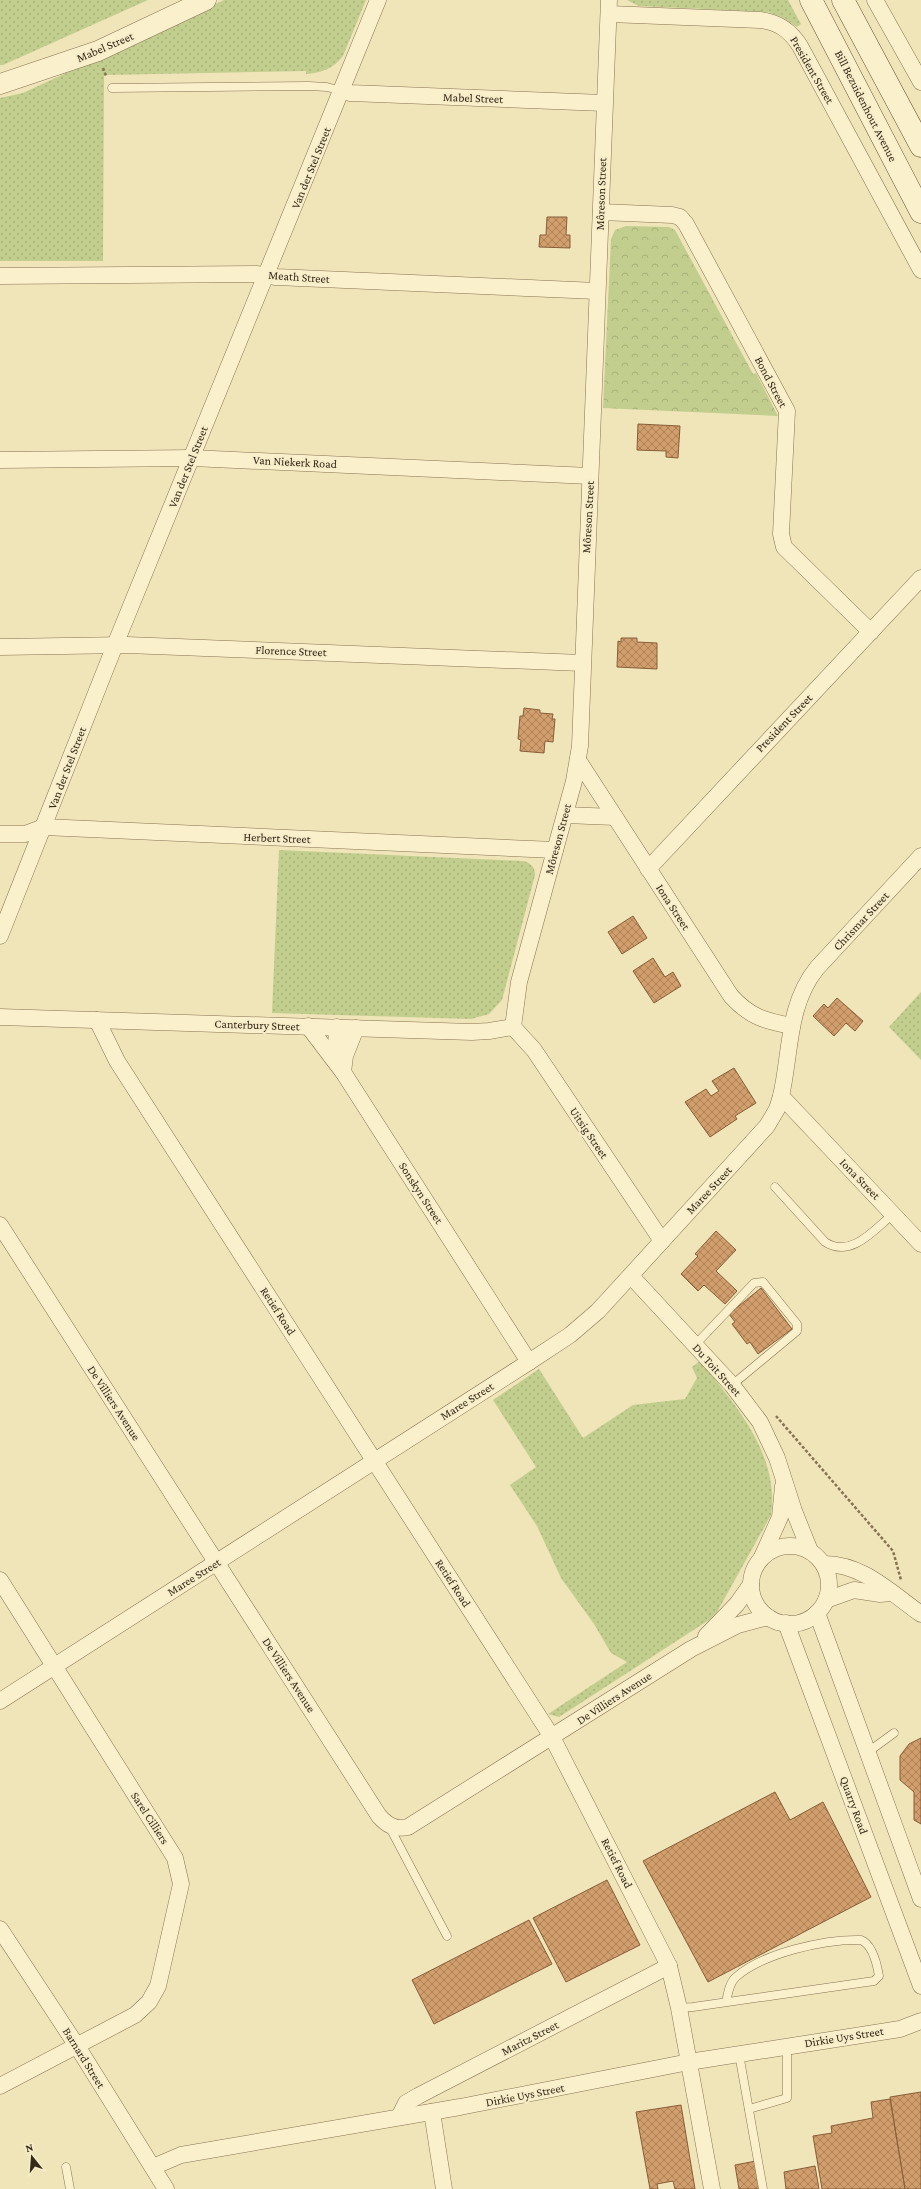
<svg xmlns="http://www.w3.org/2000/svg" width="921" height="2189" font-family="'Crimson Pro',serif">
	<style>
		.grass { fill: url(#grass-dots) }
		.park { fill: url(#park-crowns) }
		.building { fill: url(#building-cross-hatch); stroke: #885d38 }
		.lines { fill: none; stroke-linecap: round; stroke-linejoin: round }
		.service-casing { stroke: #877353; stroke-width: 9 }
		.minor-casing { stroke: #877353; stroke-width: 17 }
		.tertiary-casing { stroke: #877353; stroke-width: 21 }
		.secondary-casing { stroke: #695337; stroke-width: 23 }
		.path { stroke: #877353; stroke-width: 2.5; stroke-dasharray: 3 2; stroke-linecap: butt }
		.service { stroke: #fbf0cc; stroke-width: 8 }
		.minor { stroke: #fbf0cc; stroke-width: 16 }
		.tertiary { stroke: #fbf0cc; stroke-width: 20 }
		.secondary { stroke: #fbf0cc; stroke-width: 22 }
		.labels { text-anchor: middle; dominant-baseline: central; stroke-width: 4; stroke-linejoin: round; paint-order: stroke }
		.street-label { font-size: 12px; fill: #352919; stroke: #f7edc9 }
	</style>
	<defs>
		<pattern id="grass-dots" width="8" height="8" patternUnits="userSpaceOnUse"><rect width="8" height="8" fill="#c2ce8d"/><path d="M2 2h.1M6 6h.1" fill="none" stroke="#a7b179" stroke-width="1.8" stroke-linecap="round"/></pattern>
		<pattern id="park-crowns" width="20" height="18" patternUnits="userSpaceOnUse"><rect width="20" height="18" fill="#c2ce8d"/><path d="M2 6a3 3 0 1 1 6 0M12 15a3 3 0 1 1 6 0" fill="none" stroke="#a7b179"/></pattern>
		<pattern id="building-cross-hatch" width="8" height="8" patternUnits="userSpaceOnUse"><rect width="8" height="8" fill="#d19e6c"/><path d="M0 0l8 8M0 8l8-8" fill="none" stroke="#aa8158"/></pattern>
	</defs>
	<rect width="100%" height="100%" fill="#f0e4b9"/>
	<g class="grass">
		<path d="M0,0H148L3,65H0Z"/>
		<path d="M224,0H366L343,56C333,69 321,73 306,74V71L104,75L103,261H0V98L23,93Z"/>
		<path d="M627,0H788L801,24L797,27L784,18L768,12L639,6Z"/>
		<path d="M279,850L522,861C530,862 535,867 535,875L502,1000L489,1014L471,1019L272,1013Z"/>
		<path d="M921,992V1060L889,1027Z"/>
		<path d="M700,1361C735,1404 780,1455 771,1515L717,1612L709,1620L559,1717L548,1714L627,1662L611,1653L594,1624L561,1578L537,1526L510,1485L536,1467L493,1400L539,1369L583,1438L633,1405L685,1399L697,1378L692,1367Z"/>
	</g>
	<path class="park" d="M626,226L669,227L675,230L753,374L756,373L778,416L603,408L611,239L615,230Z"/>
	<g class="building">
		<path d="M547,217H567L566,235H570V248L539,247L540,235H546Z"/>
		<path d="M638,424L680,426L678,458L666,457V451L637,450Z"/>
		<path d="M621,638H637V642L657,643V669L617,667L618,641L621,642Z"/>
		<path d="M524,708L540,710V713L553,714L552,719H555L553,742L545,741L544,753L520,751L521,740L518,739L520,716H523Z"/>
		<path d="M633,916L647,938L622,954L608,932Z"/>
		<path d="M653,958L665,977L673,972L681,986L654,1003L633,971Z"/>
		<path d="M837,998L863,1021L855,1031L846,1023L834,1036L813,1016L824,1004L828,1008Z"/>
		<path d="M734,1068L756,1103L735,1116L737,1119L710,1137L685,1102L706,1089L711,1096L719,1091L712,1081Z"/>
		<path d="M716,1231L736,1250L716,1271L737,1291L725,1304L704,1285L698,1291L681,1274L698,1256L695,1254Z"/>
		<path d="M761,1288L792,1329L758,1354L750,1342L747,1344L732,1324L735,1322L729,1314Z"/>
		<path d="M921,1738V1824L914,1820V1792L900,1780V1756L909,1744Z"/>
		<path d="M775,1792L790,1820L823,1802L871,1897L708,1982L643,1861Z"/>
		<path d="M607,1880L640,1945L566,1982L533,1918Z"/>
		<path d="M529,1920L552,1964L434,2024L412,1980Z"/>
		<path d="M921,2092V2189H905L890,2097Z"/>
		<path d="M890,2099L905,2189H822L813,2136L832,2133L831,2126L873,2118L871,2102Z"/>
		<path d="M681,2105L695,2189H675L673,2181L657,2184L658,2189H650L636,2112Z"/>
		<path d="M756,2161L760,2189H739L735,2165Z"/>
		<path d="M815,2166L819,2189H786L784,2172Z"/>
	</g>
	<g class="lines">
		<g class="service-casing">
			<g id="service">
				<path d="M112,88L309,86L327,87L342,91"/>
				<path d="M775,1187L825,1242C851,1259 875,1229 893,1214"/>
				<path d="M695,1345L754,1283L763,1282L797,1324V1331L732,1385"/>
				<path d="M868,1752L894,1733"/>
				<path d="M389,1826L447,1936"/>
				<path d="M679,2008L693,2007L874,1981L879,1976C877,1964 873,1945 861,1940C825,1939 763,1953 736,1977C729,1983 728,1994 726,2002"/>
				<path d="M739,2054L763,2189"/>
				<path d="M749,2109L787,2098V2047"/>
				<path d="M66,2167L70,2189"/>
			</g>
		</g>
		<g class="minor-casing">
			<g id="minor">
				<path d="M875,0L921,82"/>
				<path d="M609,14L760,20C778,22 790,30 800,46L921,270"/>
				<path d="M342,91L350,93L604,103"/>
				<path d="M601,212L672,215L680,217L686,224L787,411L781,534L784,547L871,632"/>
				<path d="M0,276L256,274L276,277L597,291"/>
				<path d="M0,460L192,458L590,476"/>
				<path d="M0,647L127,645L582,663"/>
				<path d="M578,760L731,996C750,1017 765,1021 792,1026"/>
				<path d="M565,815L615,817"/>
				<path d="M0,834H25L44,827L555,850"/>
				<path d="M648,869L921,578"/>
				<path d="M0,936L115,645L378,0"/>
				<path d="M0,1017L472,1032L489,1031L513,1027"/>
				<path d="M97,1020L117,1061L552,1737L669,1966L679,2008L712,2189"/>
				<path d="M308,1026L343,1072L529,1362"/>
				<path d="M337,1027L336,1048L341,1067"/>
				<path d="M513,1027L519,982L574,781L580,746L609,0"/>
				<path d="M513,1027L534,1050L662,1241"/>
				<path d="M343,1072L345,1056L356,1028"/>
				<path d="M781,1096L921,1244"/>
				<path d="M0,1225L379,1816C387,1825 395,1830 408,1827L691,1649L738,1625L768,1617"/>
				<path d="M631,1276L732,1385L760,1422L777,1458L794,1511L810,1551"/>
				<circle cx="790" cy="1585" r="39"/>
				<path d="M762,1557L780,1517L783,1486"/>
				<path d="M823,1564C862,1563 891,1593 921,1614"/>
				<path d="M0,1580L175,1858L181,1884L158,1986L149,2002L135,2015L0,2086"/>
				<path d="M826,1600L854,1590L880,1594L891,1593"/>
				<path d="M817,1613L921,1899"/>
				<path d="M786,1623L921,1986"/>
				<path d="M706,1636L737,1604L751,1584"/>
				<path d="M0,1701L529,1362L570,1335L598,1311L767,1126L777,1109L781,1096C791,1053 787,1005 817,968L921,856"/>
				<path d="M0,1929L77,2046L166,2189"/>
				<path d="M432,2112L444,2189"/>
				<path d="M399,2117L406,2103L418,2096L669,1966"/>
				<path d="M153,2167L181,2155L460,2107L689,2062L900,2029L921,2021"/>
			</g>
		</g>
		<g class="tertiary-casing">
			<path id="tertiary" d="M0,84L98,51L206,0"/>
		</g>
		<g class="secondary-casing">
			<g id="secondary">
				<path d="M811,0L921,212"/>
				<path d="M843,0L921,146"/>
			</g>
		</g>
		<g class="path">
			<path d="M103,68L106,76"/>
			<path d="M776,1416L893,1551L901,1580"/>
		</g>
		<use href="#service" class="service"/>
		<use href="#minor" class="minor"/>
		<use href="#tertiary" class="tertiary"/>
		<use href="#secondary" class="secondary"/>
	</g>
	<g class="labels">
		<g class="street-label">
			<text transform="translate(105 47) rotate(-23)">Mabel Street</text>
			<text transform="translate(812 70) rotate(60)">President Street</text>
			<text transform="translate(473 98) rotate(2)">Mabel Street</text>
			<text transform="translate(866 106) rotate(63)">Bill Bezuidenhout Avenue</text>
			<text transform="translate(311 168) rotate(-68)">Van der Stel Street</text>
			<text transform="translate(601 194) rotate(-88)">Môreson Street</text>
			<text transform="translate(299 277) rotate(4)">Meath Street</text>
			<text transform="translate(771 382) rotate(62)">Bond Street</text>
			<text transform="translate(295 462) rotate(3)">Van Niekerk Road</text>
			<text transform="translate(188 467) rotate(-68)">Van der Stel Street</text>
			<text transform="translate(588 517) rotate(-87)">Môreson Street</text>
			<text transform="translate(291 651) rotate(2)">Florence Street</text>
			<text transform="translate(784 723) rotate(-46)">President Street</text>
			<text transform="translate(67 768) rotate(-69)">Van der Stel Street</text>
			<text transform="translate(277 838) rotate(2)">Herbert Street</text>
			<text transform="translate(558 839) rotate(-75)">Môreson Street</text>
			<text transform="translate(673 907) rotate(57)">Iona Street</text>
			<text transform="translate(861 921) rotate(-47)">Chrismar Street</text>
			<text transform="translate(257 1025) rotate(2)">Canterbury Street</text>
			<text transform="translate(589 1133) rotate(56)">Uitsig Street</text>
			<text transform="translate(860 1179) rotate(46)">Iona Street</text>
			<text transform="translate(709 1190) rotate(-47)">Maree Street</text>
			<text transform="translate(421 1193) rotate(57)">Sonskyn Street</text>
			<text transform="translate(278 1311) rotate(57)">Retief Road</text>
			<text transform="translate(717 1370) rotate(48)">Du Toit Street</text>
			<text transform="translate(467 1401) rotate(-32)">Maree Street</text>
			<text transform="translate(114 1403) rotate(57)">De Villiers Avenue</text>
			<text transform="translate(194 1577) rotate(-32)">Maree Street</text>
			<text transform="translate(453 1583) rotate(57)">Retief Road</text>
			<text transform="translate(289 1675) rotate(57)">De Villiers Avenue</text>
			<text transform="translate(614 1698) rotate(-33)">De Villiers Avenue</text>
			<text transform="translate(854 1805) rotate(70)">Quarry Road</text>
			<text transform="translate(150 1818) rotate(57)">Sarel Cilliers</text>
			<text transform="translate(617 1863) rotate(63)">Retief Road</text>
			<text transform="translate(844 2037) rotate(-9)">Dirkie Uys Street</text>
			<text transform="translate(530 2038) rotate(-27)">Maritz Street</text>
			<text transform="translate(84 2058) rotate(58)">Barnard Street</text>
			<text transform="translate(525 2095) rotate(-11)">Dirkie Uys Street</text>
		</g>
	</g>
	<g transform="translate(32 2157) rotate(343)" stroke="#f7edc9" stroke-width="3" paint-order="stroke">
	<path d="M0-3L7 15L0 10L-7 15Z" fill="#352919"/>
	<text y="-6" font-size="11" font-weight="bold" text-anchor="middle" fill="#352919">N</text>
	</g>
</svg>
